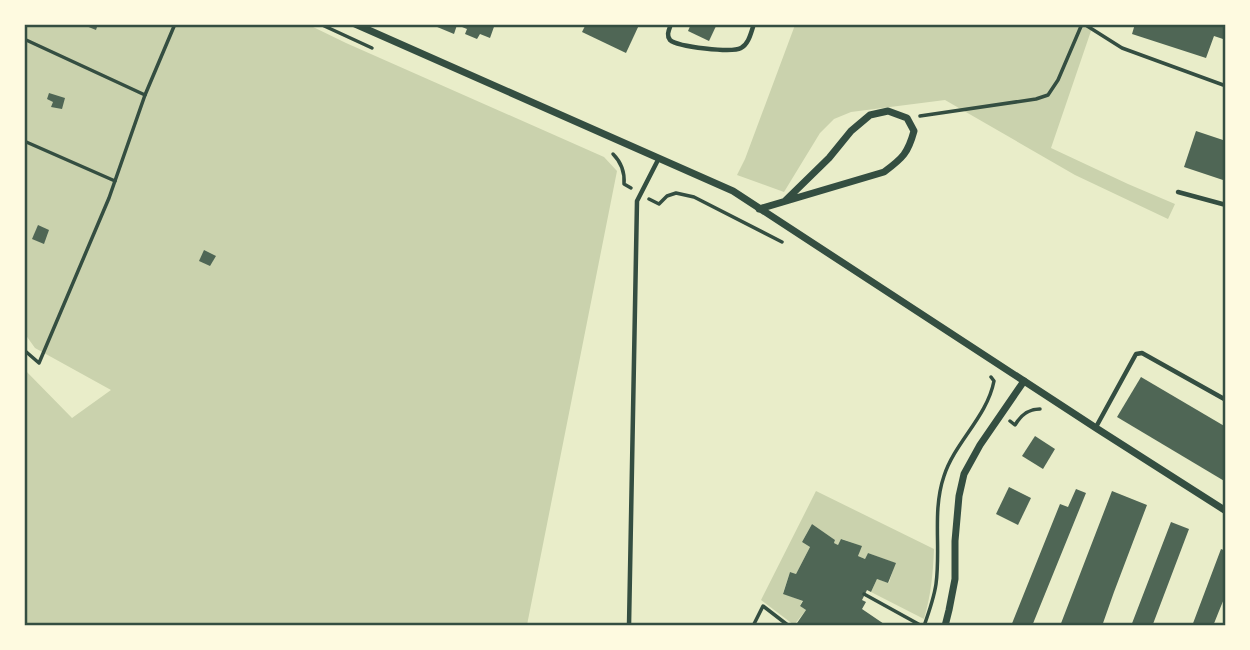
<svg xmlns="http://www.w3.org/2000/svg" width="1250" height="650" font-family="'Work Sans',sans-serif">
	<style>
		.green { fill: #cad2ad }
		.building { fill: #4f6655 }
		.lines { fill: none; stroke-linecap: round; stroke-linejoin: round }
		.path { stroke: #344e41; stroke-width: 3.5 }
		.service { stroke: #344e41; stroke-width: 4.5 }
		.minor { stroke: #344e41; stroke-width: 7 }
		.neatline { fill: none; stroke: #344e41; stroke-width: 2.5 }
	</style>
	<rect width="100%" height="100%" fill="#e9edc9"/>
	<g class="green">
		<path d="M25,25H309L346,43L604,157L617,171L527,625H25L24,369L72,418L111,390L35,348L25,334Z"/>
		<path d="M795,25H1093L1051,148L1128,184L1175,204L1168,219L1075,175L945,100L851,112L834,119L820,133L784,192L737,175L745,159Z"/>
		<path d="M816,491L934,549C933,574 931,595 924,619L871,592L877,579L889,583L895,563L868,553L865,559L858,556L861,546L842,539L838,545L834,543L835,540L812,524L802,542L810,547L796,574L790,572L783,593L802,601L800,606L806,610L794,625L761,600Z"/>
	</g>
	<g class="building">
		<path d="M81,24H98L96,30Z"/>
		<path d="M430,24H495L490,38L480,34L477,39L465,34L467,29L457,25L454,34Z"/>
		<path d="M586,24H638L639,25L626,53L582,32Z"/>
		<path d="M691,24H717L709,41L688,31Z"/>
		<path d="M1135,24H1220L1226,27V40L1214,36L1206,58L1132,34Z"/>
		<path d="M49,93L65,98L62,109L51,107L53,102L47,99Z"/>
		<path d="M1196,131L1226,141V181L1184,167Z"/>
		<path d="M38,225L49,230L44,244L32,239Z"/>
		<path d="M204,250L216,256L210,266L199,261Z"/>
		<path d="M1141,377L1226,427V482L1117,417Z"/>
		<path d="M1035,436L1055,449L1043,469L1022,456Z"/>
		<path d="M1009,487L1031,498L1018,525L996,514Z"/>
		<path d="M1076,489L1086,493L1032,626H1011L1060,504L1068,507Z"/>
		<path d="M1112,491L1147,505L1114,592L1102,626H1060Z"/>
		<path d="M1171,522L1189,529L1153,624V626H1131Z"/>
		<path d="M812,524L835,540L834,543L838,545L841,539L862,546L858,556L865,559L868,553L896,563L888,583L877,579L871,592L867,590L862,600L866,602L862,609L887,626H795L806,610L800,606L803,601L783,594L790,572L796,574L810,547L802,542Z"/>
		<path d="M1221,549L1226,551V594L1219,611L1213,626H1192Z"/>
	</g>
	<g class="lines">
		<g class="path">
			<path d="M320,24L372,48"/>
			<path d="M1084,24L1122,48L1226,86"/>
			<path d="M24,39L145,95"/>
			<path d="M920,116L1036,99L1048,95L1058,80L1082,24"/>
			<path d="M24,141L115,181"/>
			<path d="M613,154C622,163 625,172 624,184L631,188"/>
			<path d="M649,199L659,204L667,196L676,193L694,197L782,242"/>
			<path d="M24,350L39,363L109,198L145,95L175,24"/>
			<path d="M1010,421L1015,425C1021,415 1028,409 1040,409"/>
			<path d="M864,594L922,626"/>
			<path d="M753,626L763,606L789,626"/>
			<path d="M924,626C929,612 934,598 936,584C941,548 932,511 944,476C955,442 987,417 994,381L991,377"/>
		</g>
		<g class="service">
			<path d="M671,24C669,30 666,35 670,40C678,47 732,53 741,48C749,44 751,32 754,24"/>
			<path d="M1178,192L1226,205"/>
			<path d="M1096,427L1136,354L1142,353L1226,400"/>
			<path d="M629,626L637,201L659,158"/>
		</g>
		<g class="minor">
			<path d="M355,24L733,191L1096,428L1226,511"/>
			<path d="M759,209L884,172C903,158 908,153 914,131L907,118L888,111L870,115L851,131L829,158L785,201"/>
			<path d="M945,626L949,610L955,579V541L959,496L964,474L980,445L1024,381"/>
		</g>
	</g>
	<rect width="1250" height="650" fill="none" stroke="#fefae0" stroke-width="52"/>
	<rect x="26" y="26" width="1198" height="598" class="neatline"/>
</svg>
